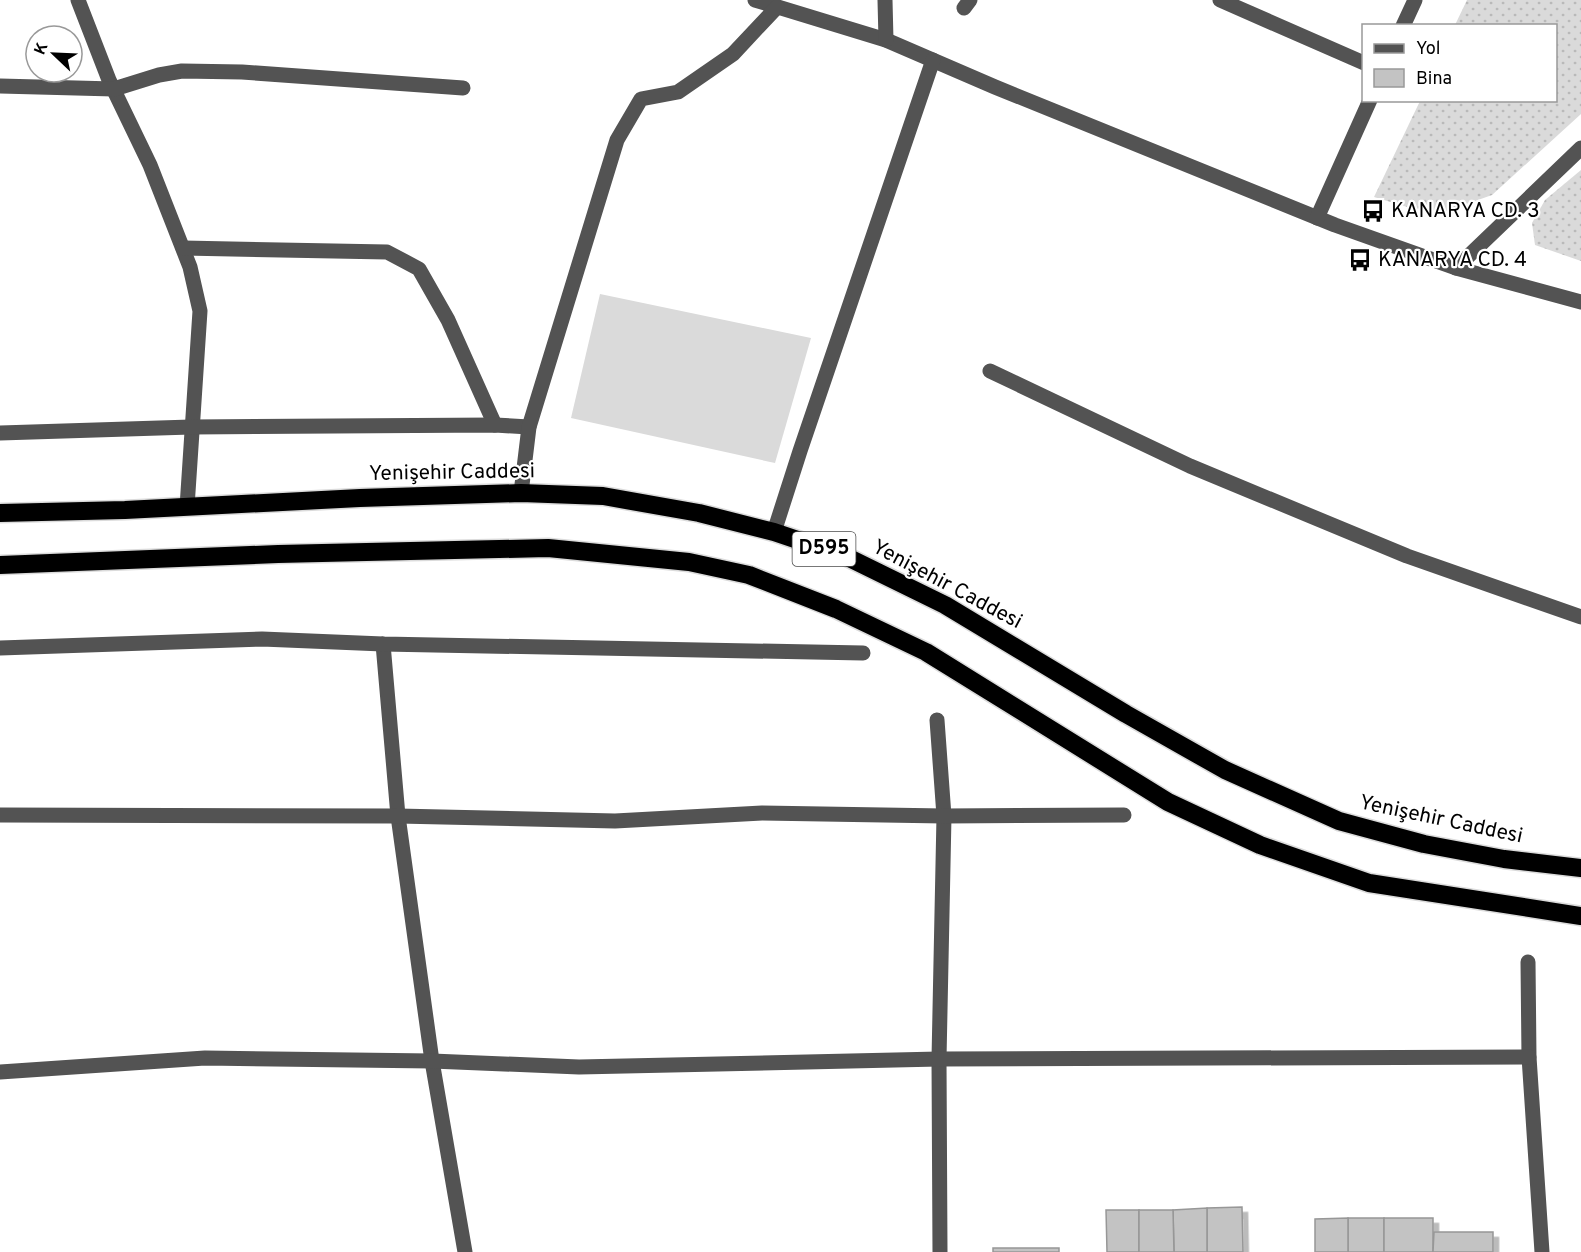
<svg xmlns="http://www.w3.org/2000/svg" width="1581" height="1252" font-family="Overpass,sans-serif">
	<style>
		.grass { fill: url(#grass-dots) }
		.pitch { fill: #dadada }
		.building { fill: #c3c3c3; stroke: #979797; stroke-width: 1.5; filter: url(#shadow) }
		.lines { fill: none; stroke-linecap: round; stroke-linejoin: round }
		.highway-casing { stroke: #dbdbdb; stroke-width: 21 }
		.minor { stroke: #535353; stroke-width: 15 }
		.highway { stroke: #000; stroke-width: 18 }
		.labels { text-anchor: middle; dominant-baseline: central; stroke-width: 4.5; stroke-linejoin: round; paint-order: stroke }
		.shield { fill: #fff; stroke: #4c4c4c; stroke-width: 1.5 }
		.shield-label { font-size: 20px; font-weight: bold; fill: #000 }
		.poi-label { font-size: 21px; fill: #000; stroke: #fff; text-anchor: start }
		.street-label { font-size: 21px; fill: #000; stroke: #fff }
	</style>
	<defs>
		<pattern id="grass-dots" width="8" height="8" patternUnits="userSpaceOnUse" patternTransform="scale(1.5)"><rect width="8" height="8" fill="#dadada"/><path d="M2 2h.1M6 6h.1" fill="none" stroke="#b9b9b9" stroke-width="1.8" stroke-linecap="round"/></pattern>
		<filter id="shadow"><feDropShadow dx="5.5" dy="5.5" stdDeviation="0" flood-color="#0004"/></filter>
	</defs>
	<rect width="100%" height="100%" fill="#fff"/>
	<g class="grass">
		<path d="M1467,0H1581V114L1492,195L1447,211L1414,209L1374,197L1420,101L1556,100V26L1455,25Z"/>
		<path d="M1581,170V261L1535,245L1532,223L1545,200Z"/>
	</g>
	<path class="pitch" d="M600,294L811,338L775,463L571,418Z"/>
	<g class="building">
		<path d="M1242,1207L1243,1252H1207V1208Z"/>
		<path d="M1207,1208V1252H1174L1173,1210Z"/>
		<path d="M1106,1210H1139V1252H1107Z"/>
		<path d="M1139,1210H1173L1174,1252H1139Z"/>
		<rect x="1348" y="1218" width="36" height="34"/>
		<path d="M1348,1218V1252H1315V1219Z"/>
		<rect x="1384" y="1218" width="49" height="34"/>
		<path d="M1434,1232H1493V1252H1433Z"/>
		<rect x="993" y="1248" width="66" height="4"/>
	</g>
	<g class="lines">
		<g class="highway-casing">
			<g id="highway">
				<path d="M0,513L125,510L360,498L521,493L603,496L699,513L774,532L845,556L945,605L1126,714L1225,770L1339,821L1424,844L1504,859L1581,868"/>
				<path d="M0,565L278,554L548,548L689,562L749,575L836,609L926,652L1168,802L1260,845L1369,883L1581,916"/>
			</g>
		</g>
		<g class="minor">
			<path d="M78,0L109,80L150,165L190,267L200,311L187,507"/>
			<path d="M755,0L886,40L995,87L1335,225L1456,268L1581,302"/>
			<path d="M885,0L886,40"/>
			<path d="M1220,0L1364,63"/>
			<path d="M964,8L970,0"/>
			<path d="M1403,26L1415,0"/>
			<path d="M0,86L114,89L159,75L182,71L242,72L463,88"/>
			<path d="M1317,218L1370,100"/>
			<path d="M183,248L387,252L419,269L448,320L495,425"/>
			<path d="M1456,268L1581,148"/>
			<path d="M990,371L1190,466L1407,556L1581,617"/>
			<path d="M0,433L191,427L495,425L529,427"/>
			<path d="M521,493L529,427L617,140L641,99L678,92L733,54L777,7"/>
			<path d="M774,532L800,451L933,60"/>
			<path d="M383,644L398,816L432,1061L465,1252"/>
			<path d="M0,648L262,639L383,644L863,653"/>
			<path d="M937,720L944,816L939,1059L940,1252"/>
			<path d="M0,815L398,816L615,821L762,813L944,816L1124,815"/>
			<path d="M1528,962L1529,1057L1542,1252"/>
			<path d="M0,1072L205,1058L432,1061L579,1067L939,1059L1529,1057"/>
		</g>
		<use href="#highway" class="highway"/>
	</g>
	<defs>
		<g id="bus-bare" transform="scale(1.8)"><path d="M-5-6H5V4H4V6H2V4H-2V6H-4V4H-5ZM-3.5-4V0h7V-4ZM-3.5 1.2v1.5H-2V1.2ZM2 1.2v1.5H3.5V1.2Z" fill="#000" stroke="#fff" stroke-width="2.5" paint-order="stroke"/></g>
	</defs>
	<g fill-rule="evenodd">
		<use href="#bus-bare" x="1373" y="211"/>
		<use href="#bus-bare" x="1360" y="260"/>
	</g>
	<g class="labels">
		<rect class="shield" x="792.5" y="532" width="63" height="34" rx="4.5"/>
		<g class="shield-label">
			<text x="824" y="549">D595</text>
		</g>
		<g class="poi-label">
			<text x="1391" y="211">KANARYA CD. 3</text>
			<text x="1378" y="260">KANARYA CD. 4</text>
		</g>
		<g class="street-label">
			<text transform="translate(452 473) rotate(-1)">Yenişehir Caddesi</text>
			<text transform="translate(947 585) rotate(28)">Yenişehir Caddesi</text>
			<text transform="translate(1441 820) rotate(12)">Yenişehir Caddesi</text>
		</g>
	</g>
	<rect x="1362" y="24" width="195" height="78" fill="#ffffff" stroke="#999999" stroke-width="1.5"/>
	<rect x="1374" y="44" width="30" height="9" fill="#535353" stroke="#999999" stroke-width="1.5"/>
	<text x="1416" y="54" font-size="18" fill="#000000">Yol</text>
	<rect x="1374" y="69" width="30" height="18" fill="#c3c3c3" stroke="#999999" stroke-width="1.5"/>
	<text x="1416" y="84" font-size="18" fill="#000000">Bina</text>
	<g transform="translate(54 54) rotate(293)"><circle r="28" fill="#ffffff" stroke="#999999" stroke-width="1.5"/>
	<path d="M0-4.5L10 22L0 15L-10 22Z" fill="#000000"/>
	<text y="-9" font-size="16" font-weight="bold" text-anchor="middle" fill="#000000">K</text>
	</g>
</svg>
